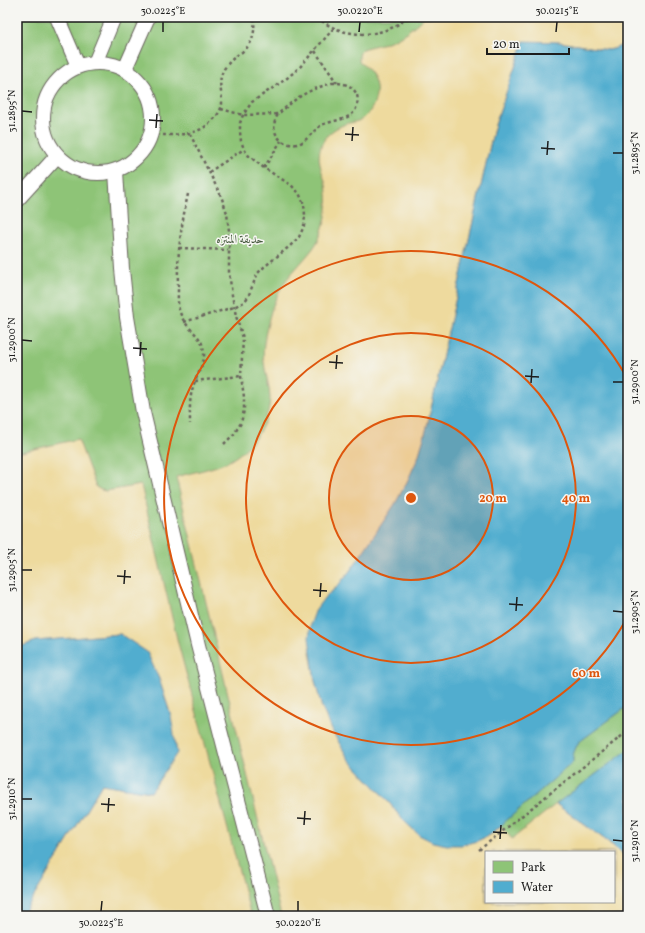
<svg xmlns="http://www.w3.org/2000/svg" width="645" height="933" font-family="Vollkorn,Amiri,serif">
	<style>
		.green { fill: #8ec477; stroke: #55704a; fill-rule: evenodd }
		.sand { fill: #eeda9e; stroke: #857b5d; fill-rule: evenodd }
		.water { fill: #51adcf; stroke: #366476 }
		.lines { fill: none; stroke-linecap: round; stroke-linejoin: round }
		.lane-casing { stroke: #68635c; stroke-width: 16 }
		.path { stroke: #68635c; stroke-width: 2.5; stroke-dasharray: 3 3; stroke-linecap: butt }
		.lane { stroke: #fff; stroke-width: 14 }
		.ticks { fill: none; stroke: #1c1c1c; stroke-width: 1.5 }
		.ring { fill: none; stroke: #de560d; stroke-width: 2 }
		.labels { text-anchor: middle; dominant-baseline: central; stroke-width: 3; stroke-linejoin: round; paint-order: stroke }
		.park-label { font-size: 12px; fill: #44573c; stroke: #f6f6f2 }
		.centre { fill: #de560d; stroke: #f6f6f2; stroke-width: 2 }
		.ring-label { font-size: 12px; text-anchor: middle; font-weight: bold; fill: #de560d; stroke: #f6f6f2; stroke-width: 3; stroke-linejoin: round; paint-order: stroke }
		.neatline { fill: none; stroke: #1c1c1c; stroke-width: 1.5 }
		.ticks-label { font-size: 10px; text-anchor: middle; fill: #1c1c1c }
	</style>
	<rect width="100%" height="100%" fill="#f6f6f2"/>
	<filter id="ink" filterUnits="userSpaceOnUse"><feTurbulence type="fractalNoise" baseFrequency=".025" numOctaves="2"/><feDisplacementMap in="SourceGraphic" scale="8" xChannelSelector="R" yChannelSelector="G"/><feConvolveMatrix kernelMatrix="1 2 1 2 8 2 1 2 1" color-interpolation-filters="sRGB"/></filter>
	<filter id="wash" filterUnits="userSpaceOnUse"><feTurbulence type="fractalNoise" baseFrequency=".012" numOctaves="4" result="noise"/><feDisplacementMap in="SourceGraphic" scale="16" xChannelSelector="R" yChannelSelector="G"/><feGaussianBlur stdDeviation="0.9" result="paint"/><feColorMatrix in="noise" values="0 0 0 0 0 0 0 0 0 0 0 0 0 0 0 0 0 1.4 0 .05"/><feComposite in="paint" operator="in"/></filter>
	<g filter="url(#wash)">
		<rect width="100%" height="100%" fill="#f4e6d2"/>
		<path class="green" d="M17,17H625L628,22V35L490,835L573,762C572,754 575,749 579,742L628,706V750L556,804L628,858V916H22L171,716L159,679L147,653L120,634L36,641L17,648ZM486,852H614V902H486Z"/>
		<g class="sand">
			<path d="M424,17H625C628,22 628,24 628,29C628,43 621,48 608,50L559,42H524L494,128L426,431L418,458L407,482L395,504L353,567L337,587L325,597L310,652L315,681L322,708L334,734L348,758L387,800L402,819L477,841L490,835L501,826L512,839L556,804L607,841L628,858V916H281L176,477C193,472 213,469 229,461C251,449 269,424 270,398C270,386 265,374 264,362C262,349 265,335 268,323C271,308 278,291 287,279C295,269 303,261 311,251C318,243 322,232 325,221C328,210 328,196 326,185C323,173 317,162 320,150C322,139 331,130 341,126C348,122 357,123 364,118C376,107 381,88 371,74C368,69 363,65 359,61C359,56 359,52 363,49C367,47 379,45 385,43C400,38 413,28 424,17ZM486,852H614V902H486Z"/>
			<path d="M78,439L96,487L101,490L106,491L141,485L178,643L251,916H22L102,784L151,792L171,716L159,679L147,653L120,634L36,641L17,648V461L19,460L17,453Z"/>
		</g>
		<g class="water">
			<path d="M628,35V706L579,742C575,749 572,754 573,762L490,835L477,841L462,845H447L433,842L419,835L402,819L387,800L348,758L334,734L322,708L315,681L309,638L311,623L316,609L325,597L337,587L353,567L395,504L407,482L418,458L426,431L494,128L524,41L559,42L608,50C617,49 625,45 628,35Z"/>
			<path d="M120,634L147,652L159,679L171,716L177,753L151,792L102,784L22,916H17V648L36,641Z"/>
			<path d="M628,750V858L607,841L556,804Z"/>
		</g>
	</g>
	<g filter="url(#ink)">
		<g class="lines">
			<g class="lane-casing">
				<g id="lane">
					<path d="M57,17L78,66"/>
					<circle cx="98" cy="118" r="55"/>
					<path d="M95,63L114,17"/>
					<path d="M125,69L148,17"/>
					<path d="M116,171L122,269L127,317L143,412L198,645L268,916"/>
					<path d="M17,200L57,156"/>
				</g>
			</g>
			<g class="path">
				<path d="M317,17C342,39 382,40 408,17"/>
				<path d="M315,51L337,83"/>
				<path d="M332,83C341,83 350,83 356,93C358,96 358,101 357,105C354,121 334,119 322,125C315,129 310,136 304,141C290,151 270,138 275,121C276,116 280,112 284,109C299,95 312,89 332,83Z"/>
				<path d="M221,109L243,115L279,114"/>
				<path d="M190,134L221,196L227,213L229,231V272L232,295L236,316L243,338L241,376L244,397V410L241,423L234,434L224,444"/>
				<path d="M151,135C165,135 187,136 199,130C205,128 209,123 214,119C218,114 222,109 222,103C222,90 217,82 224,69C229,62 234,57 242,52C254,43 255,32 254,17"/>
				<path d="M264,168L281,141"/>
				<path d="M209,172L244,149"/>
				<path d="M188,194C181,226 177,255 178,288C178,297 177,307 181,315C187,331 203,334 204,353C205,364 196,376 193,387C189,399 190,412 190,424"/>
				<path d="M179,248L228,250"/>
				<path d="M184,322L234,307L244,302L248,297L254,282L258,273L264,267L290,246L299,237L304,226L305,215L304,204L299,193L291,185L264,168L249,156L244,149L241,141L240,132V123L243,115L252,102L286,79L300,67L334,28"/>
				<path d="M195,381L241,376"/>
				<path d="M479,850L628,731"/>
			</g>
			<use href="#lane" class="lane"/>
		</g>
	</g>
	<path class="ticks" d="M163,32V22M359,32L360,22M556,32L557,22M22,111L32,112M149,120L163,121M156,128L157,114M345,134L359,135M352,141L353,127M541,148L555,149M613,153H623M547,155L548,141M22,340L32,341M133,348L147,349M140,356L141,342M329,362L343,363M336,369L337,355M525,376L539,377M613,382H623M531,383L532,369M22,570H32M117,576L131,577M124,584L125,570M313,590L327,591M320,597L321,583M509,604L523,605M516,611L517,597M613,611L623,612M22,799H32M101,804L115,805M108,812L109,798M297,818L311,819M304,825L305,811M493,832L507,833M500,839L501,825M613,840L623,841M101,911L102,901M298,911V901"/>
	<circle cx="411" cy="498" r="82" fill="#de560d" fill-opacity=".12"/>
	<g class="ring">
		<circle cx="411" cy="498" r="82"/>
		<circle cx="411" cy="498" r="165"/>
		<path d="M627 618A247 247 0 1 1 627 378"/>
	</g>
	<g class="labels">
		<g class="park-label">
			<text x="240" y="240">حديقة المنتزه</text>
		</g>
	</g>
	<circle cx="411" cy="498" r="6" class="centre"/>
	<g class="ring-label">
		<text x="493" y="502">20 m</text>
		<text x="576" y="502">40 m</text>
		<text x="586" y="677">60 m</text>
	</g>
	<rect width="645" height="933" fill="none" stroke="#f6f6f2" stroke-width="44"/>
	<rect x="485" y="851" width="130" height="52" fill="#f6f6f2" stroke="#9f9f9c"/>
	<rect x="493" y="861" width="20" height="12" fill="#8ec477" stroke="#9f9f9c"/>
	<text x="521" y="871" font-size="12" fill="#1c1c1c">Park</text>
	<rect x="493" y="881" width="20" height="12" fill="#51adcf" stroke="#9f9f9c"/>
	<text x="521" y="891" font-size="12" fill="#1c1c1c">Water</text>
	<path d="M487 48v6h82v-6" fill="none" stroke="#1c1c1c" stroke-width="2"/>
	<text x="493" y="48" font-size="12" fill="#1c1c1c" stroke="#f6f6f2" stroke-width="3" paint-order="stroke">20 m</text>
	<rect x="22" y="22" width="601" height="889" class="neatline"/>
	<g class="ticks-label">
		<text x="163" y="14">30.0225°E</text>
		<text x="360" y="14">30.0220°E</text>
		<text x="557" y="14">30.0215°E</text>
		<text transform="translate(11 111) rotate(-90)" y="4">31.2895°N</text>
		<text transform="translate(634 153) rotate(-90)" y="4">31.2895°N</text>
		<text transform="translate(11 340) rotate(-90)" y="4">31.2900°N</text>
		<text transform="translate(634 382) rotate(-90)" y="4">31.2900°N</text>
		<text transform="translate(11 570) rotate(-90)" y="4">31.2905°N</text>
		<text transform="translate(634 612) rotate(-90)" y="4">31.2905°N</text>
		<text transform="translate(11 799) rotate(-90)" y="4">31.2910°N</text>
		<text transform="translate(634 841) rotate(-90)" y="4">31.2910°N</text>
		<text x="101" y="926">30.0225°E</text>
		<text x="298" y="926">30.0220°E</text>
	</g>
</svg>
